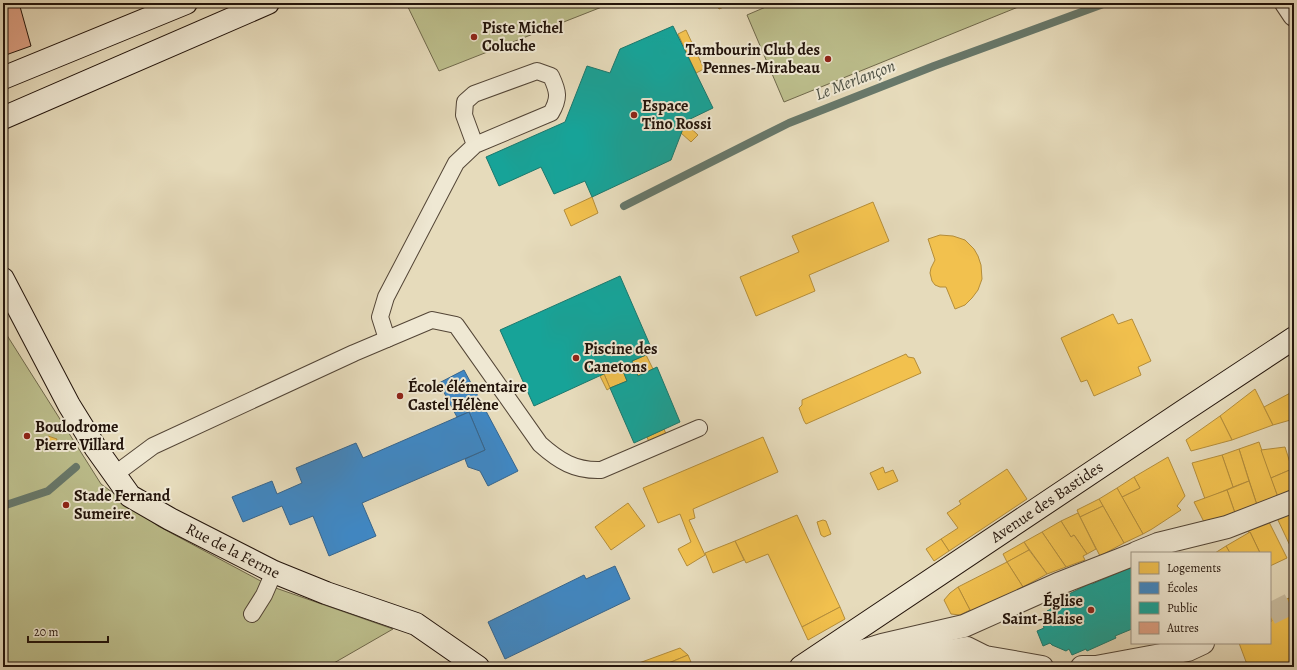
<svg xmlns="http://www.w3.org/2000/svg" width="1297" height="670" font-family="Alegreya,serif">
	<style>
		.green { fill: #bcbe8c; stroke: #6f684b }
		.homes { fill: #f2c14e; stroke: #b48d3a }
		.schools { fill: #3f88c5; stroke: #36658d }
		.public { fill: #17a398; stroke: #1a786d }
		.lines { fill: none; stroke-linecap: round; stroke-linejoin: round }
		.stream { stroke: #68786a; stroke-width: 8 }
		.building { fill: #dea083; stroke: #22130a }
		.street-tunnel { stroke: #c9bda0; stroke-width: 22; stroke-dasharray: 22 11; stroke-linecap: butt }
		.lane-casing { stroke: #534536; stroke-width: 18 }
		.street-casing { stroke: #534536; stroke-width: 24 }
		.secondary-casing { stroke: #22130a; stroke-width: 24 }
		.lane { stroke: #efe8d3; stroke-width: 16 }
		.street { stroke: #efe8d3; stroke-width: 22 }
		.secondary { stroke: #efe8d3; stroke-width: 22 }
		.poi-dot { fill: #8f2418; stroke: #efe8d3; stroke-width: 1.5 }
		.labels { text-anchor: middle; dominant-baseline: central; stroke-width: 4; stroke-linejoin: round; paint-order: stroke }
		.poi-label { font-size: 16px; font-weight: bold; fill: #22130a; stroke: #efe8d3; text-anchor: start }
		.street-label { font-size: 16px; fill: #22130a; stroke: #efe8d3 }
		.water-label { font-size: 17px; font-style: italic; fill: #4b4e42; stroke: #efe8d3 }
	</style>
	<rect width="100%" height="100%" fill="#e6dbbb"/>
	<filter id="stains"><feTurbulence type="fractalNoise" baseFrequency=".005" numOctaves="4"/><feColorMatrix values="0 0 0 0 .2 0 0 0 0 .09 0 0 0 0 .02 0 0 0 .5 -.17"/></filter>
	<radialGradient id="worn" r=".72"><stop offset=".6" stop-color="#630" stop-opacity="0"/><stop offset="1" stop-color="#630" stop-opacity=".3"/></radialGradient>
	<g class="green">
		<path d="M406,3H612L439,71Z"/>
		<path d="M775,3H1028L784,102L747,15Z"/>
		<path d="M3,329L101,484L158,526L270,586L393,629L327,667H3Z"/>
	</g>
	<g class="homes">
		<path d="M716,3H733L719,9Z"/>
		<path d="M686,30L704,69L696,73L678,34Z"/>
		<path d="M685,123L698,135L691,142L681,133Z"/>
		<path d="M592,197L598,213L571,226L564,210Z"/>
		<path d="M873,202L889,241L809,275L815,291L756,316L740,277L799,252L792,236Z"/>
		<path d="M940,235L953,236L965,240L974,249L978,256L981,265L982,279L978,290L972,298L965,305L955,309L946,287H940L935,285L932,281L930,273L931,268L935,260L928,239Z"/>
		<path d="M1113,314L1118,324L1132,319L1151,361L1138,367L1141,375L1094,396L1087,380L1081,382L1061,338Z"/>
		<path d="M906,354L908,357L914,358L921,373L806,424L804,421L799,408L802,405V400Z"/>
		<path d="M646,355L653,369L638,376L632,361Z"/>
		<path d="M621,366L627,381L610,388L604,374Z"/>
		<path d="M604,374L610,388L607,390L600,376Z"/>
		<path d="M1255,389L1273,425L1232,440L1220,416Z"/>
		<path d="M1294,391V419L1273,425L1264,407Z"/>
		<path d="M1220,416L1232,440L1191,451L1186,440Z"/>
		<path d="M664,429L666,434L649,442L647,437Z"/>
		<path d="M48,436L57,439L52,451L44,447Z"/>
		<path d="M763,437L778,472L693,509L695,518L689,520L705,555L687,566L678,549L691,542L680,514L658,523L643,488Z"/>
		<path d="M1259,442L1278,497L1257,505L1239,449Z"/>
		<path d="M1285,447L1292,469L1271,478L1261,450Z"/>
		<path d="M1239,449L1249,481L1233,487L1222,455Z"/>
		<path d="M1222,455L1233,487L1205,499L1192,463Z"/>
		<path d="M1168,457L1185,496L1177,506L1181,510L1152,529L1143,534L1122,497L1140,488L1134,477Z"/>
		<path d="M883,467L885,473L893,470L898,481L878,490L870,473Z"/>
		<path d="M1007,469L1027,499L949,551L941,539L958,528L947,513L961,504L959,501Z"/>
		<path d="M1292,469L1294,474V490L1278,497L1271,478Z"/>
		<path d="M1134,477L1140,488L1122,497L1117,488Z"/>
		<path d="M1249,481L1257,505L1235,513L1227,490Z"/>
		<path d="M1117,488L1143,534L1124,543L1099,499Z"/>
		<path d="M1227,490L1235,513L1206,526L1194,502Z"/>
		<path d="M1099,499L1103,506L1080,517L1077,510Z"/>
		<path d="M628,503L645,526L611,550L595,527Z"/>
		<path d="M1103,506L1124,543L1100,556L1080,517Z"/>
		<path d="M1078,513L1096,549L1087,554L1074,535L1071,537L1061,521Z"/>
		<path d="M1294,513V554L1277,518Z"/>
		<path d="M797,515L840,607L802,627L768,554L746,563L735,541Z"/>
		<path d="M823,520L826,521L831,534L824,537L821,535L817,522Z"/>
		<path d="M1268,520L1287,558L1270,566V553H1260L1250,532L1249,533L1246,527Z"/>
		<path d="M1061,521L1071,537L1074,535L1087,554L1083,556L1085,560L1066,567L1042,532Z"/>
		<path d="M1042,532L1066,567L1047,574L1024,542Z"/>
		<path d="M1250,532L1260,553H1230L1226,546Z"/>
		<path d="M941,539L949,551L934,561L926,549Z"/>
		<path d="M735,541L744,560L713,573L705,553Z"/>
		<path d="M1024,542L1029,550L1007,562L1003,554Z"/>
		<path d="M1226,546L1230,553H1215Z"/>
		<path d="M1029,550L1047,574L1023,587L1007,562Z"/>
		<path d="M1007,562L1023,587L972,614L958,587Z"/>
		<path d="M958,587L970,610L960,615L951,614L944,600L950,593Z"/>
		<path d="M1294,596V667H1248L1239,643H1270V622L1272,621L1270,616V606Z"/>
		<path d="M840,607L845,619L808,640L802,627Z"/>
		<path d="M680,648L688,655L659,667H640L639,663Z"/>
		<path d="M688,655L693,667H659Z"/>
		<path d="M639,663L640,667H631Z"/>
	</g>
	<g class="schools">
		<path d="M464,370L518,471L488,486L480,471L468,467L465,459L485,450L469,412L457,417L439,383Z"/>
		<path d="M469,412L485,450L362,503L376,536L329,556L313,516L290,525L282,506L243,522L232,497L272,481L277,494L302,483L296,468L356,443L363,458Z"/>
		<path d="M615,566L630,599L505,659L488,622L584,575L586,579Z"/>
	</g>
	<g class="public">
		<path d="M673,26L713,108L686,121L671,160L592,197L585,181L554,194L541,167L499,186L486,157L565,122L587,66L610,73L620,49Z"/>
		<path d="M620,276L653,352L632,361L638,376L657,367L680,422L634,443L610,388L627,381L621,366L534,406L500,330Z"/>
		<path d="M1132,567V629L1115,636L1116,638L1087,651L1086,649L1072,655L1069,649L1066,651L1052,645L1050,643L1043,646L1037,631L1044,628L1043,625L1047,611L1051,609L1049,604L1091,583L1092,584Z"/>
	</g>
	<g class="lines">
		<g class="stream">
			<path d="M624,206L789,123L934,66L1106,3"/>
			<path d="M3,506L48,491L76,467"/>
		</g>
	</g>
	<path class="building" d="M3,3H19L31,46L3,56Z"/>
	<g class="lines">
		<path class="street-tunnel" d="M1270,614L1294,602"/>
		<g class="lane-casing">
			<g id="lane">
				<path d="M387,339L380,317L386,297L456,163L475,145L551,113C560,98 558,91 551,76L537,71L474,94L465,102L464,115L475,145"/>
				<path d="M114,475L153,446L354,353L432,320L456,325L540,444C559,461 575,471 601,470L699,428"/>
				<path d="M252,614L264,595L274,572"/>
			</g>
		</g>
		<g class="street-casing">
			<g id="street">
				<path d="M1286,3L1294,15"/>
				<path d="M1136,553L1158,544L1227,527L1294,501"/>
				<path d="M811,667L882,645L964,626L1058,584L1132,555"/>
				<path d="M857,667L967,648L985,657L1042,667"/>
				<path d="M961,667L985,657"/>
				<path d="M1082,667H1096L1188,650L1203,643"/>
			</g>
		</g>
		<g class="secondary-casing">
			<g id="secondary">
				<path d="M3,78L186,3"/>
				<path d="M3,118L268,3"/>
				<path d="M3,279L69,405L95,447L130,496L170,519L274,572L326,593L416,624L478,667"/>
				<path d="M801,667L1182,412L1294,338"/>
			</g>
		</g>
		<use href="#lane" class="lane"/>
		<use href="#street" class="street"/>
		<use href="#secondary" class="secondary"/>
	</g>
	<g class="poi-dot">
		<circle cx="474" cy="37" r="4"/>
		<circle cx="828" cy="59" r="4"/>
		<circle cx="634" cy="115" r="4"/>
		<circle cx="576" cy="358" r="4"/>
		<circle cx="400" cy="396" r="4"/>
		<circle cx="27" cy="436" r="4"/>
		<circle cx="66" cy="505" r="4"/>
		<circle cx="1091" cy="610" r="4"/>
	</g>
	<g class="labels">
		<g class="poi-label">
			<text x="482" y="28">Piste Michel<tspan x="482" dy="18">Coluche</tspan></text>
			<text x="820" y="50" text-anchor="end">Tambourin Club des<tspan x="820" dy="18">Pennes-Mirabeau</tspan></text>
			<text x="642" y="106">Espace<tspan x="642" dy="18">Tino Rossi</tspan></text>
			<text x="584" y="349">Piscine des<tspan x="584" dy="18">Canetons</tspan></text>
			<text x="408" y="387">École élémentaire<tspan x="408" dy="18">Castel Hélène</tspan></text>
			<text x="35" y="427">Boulodrome<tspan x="35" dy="18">Pierre Villard</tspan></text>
			<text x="74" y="496">Stade Fernand<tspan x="74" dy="18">Sumeire.</tspan></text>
			<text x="1083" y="601" text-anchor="end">Église<tspan x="1083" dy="18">Saint-Blaise</tspan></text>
		</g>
		<g class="street-label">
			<text transform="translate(1047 502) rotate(-34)">Avenue des Bastides</text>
			<text transform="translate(233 551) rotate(27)">Rue de la Ferme</text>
		</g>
		<g class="water-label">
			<text transform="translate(855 80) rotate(-21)">Le Merlançon</text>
		</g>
	</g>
	<rect width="1297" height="670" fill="none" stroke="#e6dbbb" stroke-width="16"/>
	<rect x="4" y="4" width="1289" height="662" fill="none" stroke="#22130a" stroke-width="2"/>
	<rect x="8" y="8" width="1281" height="654" fill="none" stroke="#22130a"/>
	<rect x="1131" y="552" width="140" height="92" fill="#efe8d3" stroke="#9d9383"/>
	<rect x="1139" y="562" width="20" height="12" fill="#f2c14e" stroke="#9d9383"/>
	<text x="1167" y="572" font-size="12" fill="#22130a">Logements</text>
	<rect x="1139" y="582" width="20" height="12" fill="#3f88c5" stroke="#9d9383"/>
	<text x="1167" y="592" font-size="12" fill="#22130a">Écoles</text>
	<rect x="1139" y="602" width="20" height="12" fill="#17a398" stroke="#9d9383"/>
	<text x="1167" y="612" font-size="12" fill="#22130a">Public</text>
	<rect x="1139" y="622" width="20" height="12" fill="#dea083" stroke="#9d9383"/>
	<text x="1167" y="632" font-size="12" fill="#22130a">Autres</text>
	<path d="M28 636v6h80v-6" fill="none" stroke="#22130a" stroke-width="2"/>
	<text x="34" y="636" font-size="12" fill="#22130a" stroke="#efe8d3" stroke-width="3" paint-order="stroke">20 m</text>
	<rect width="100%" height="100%" filter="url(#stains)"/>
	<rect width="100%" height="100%" fill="url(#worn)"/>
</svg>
